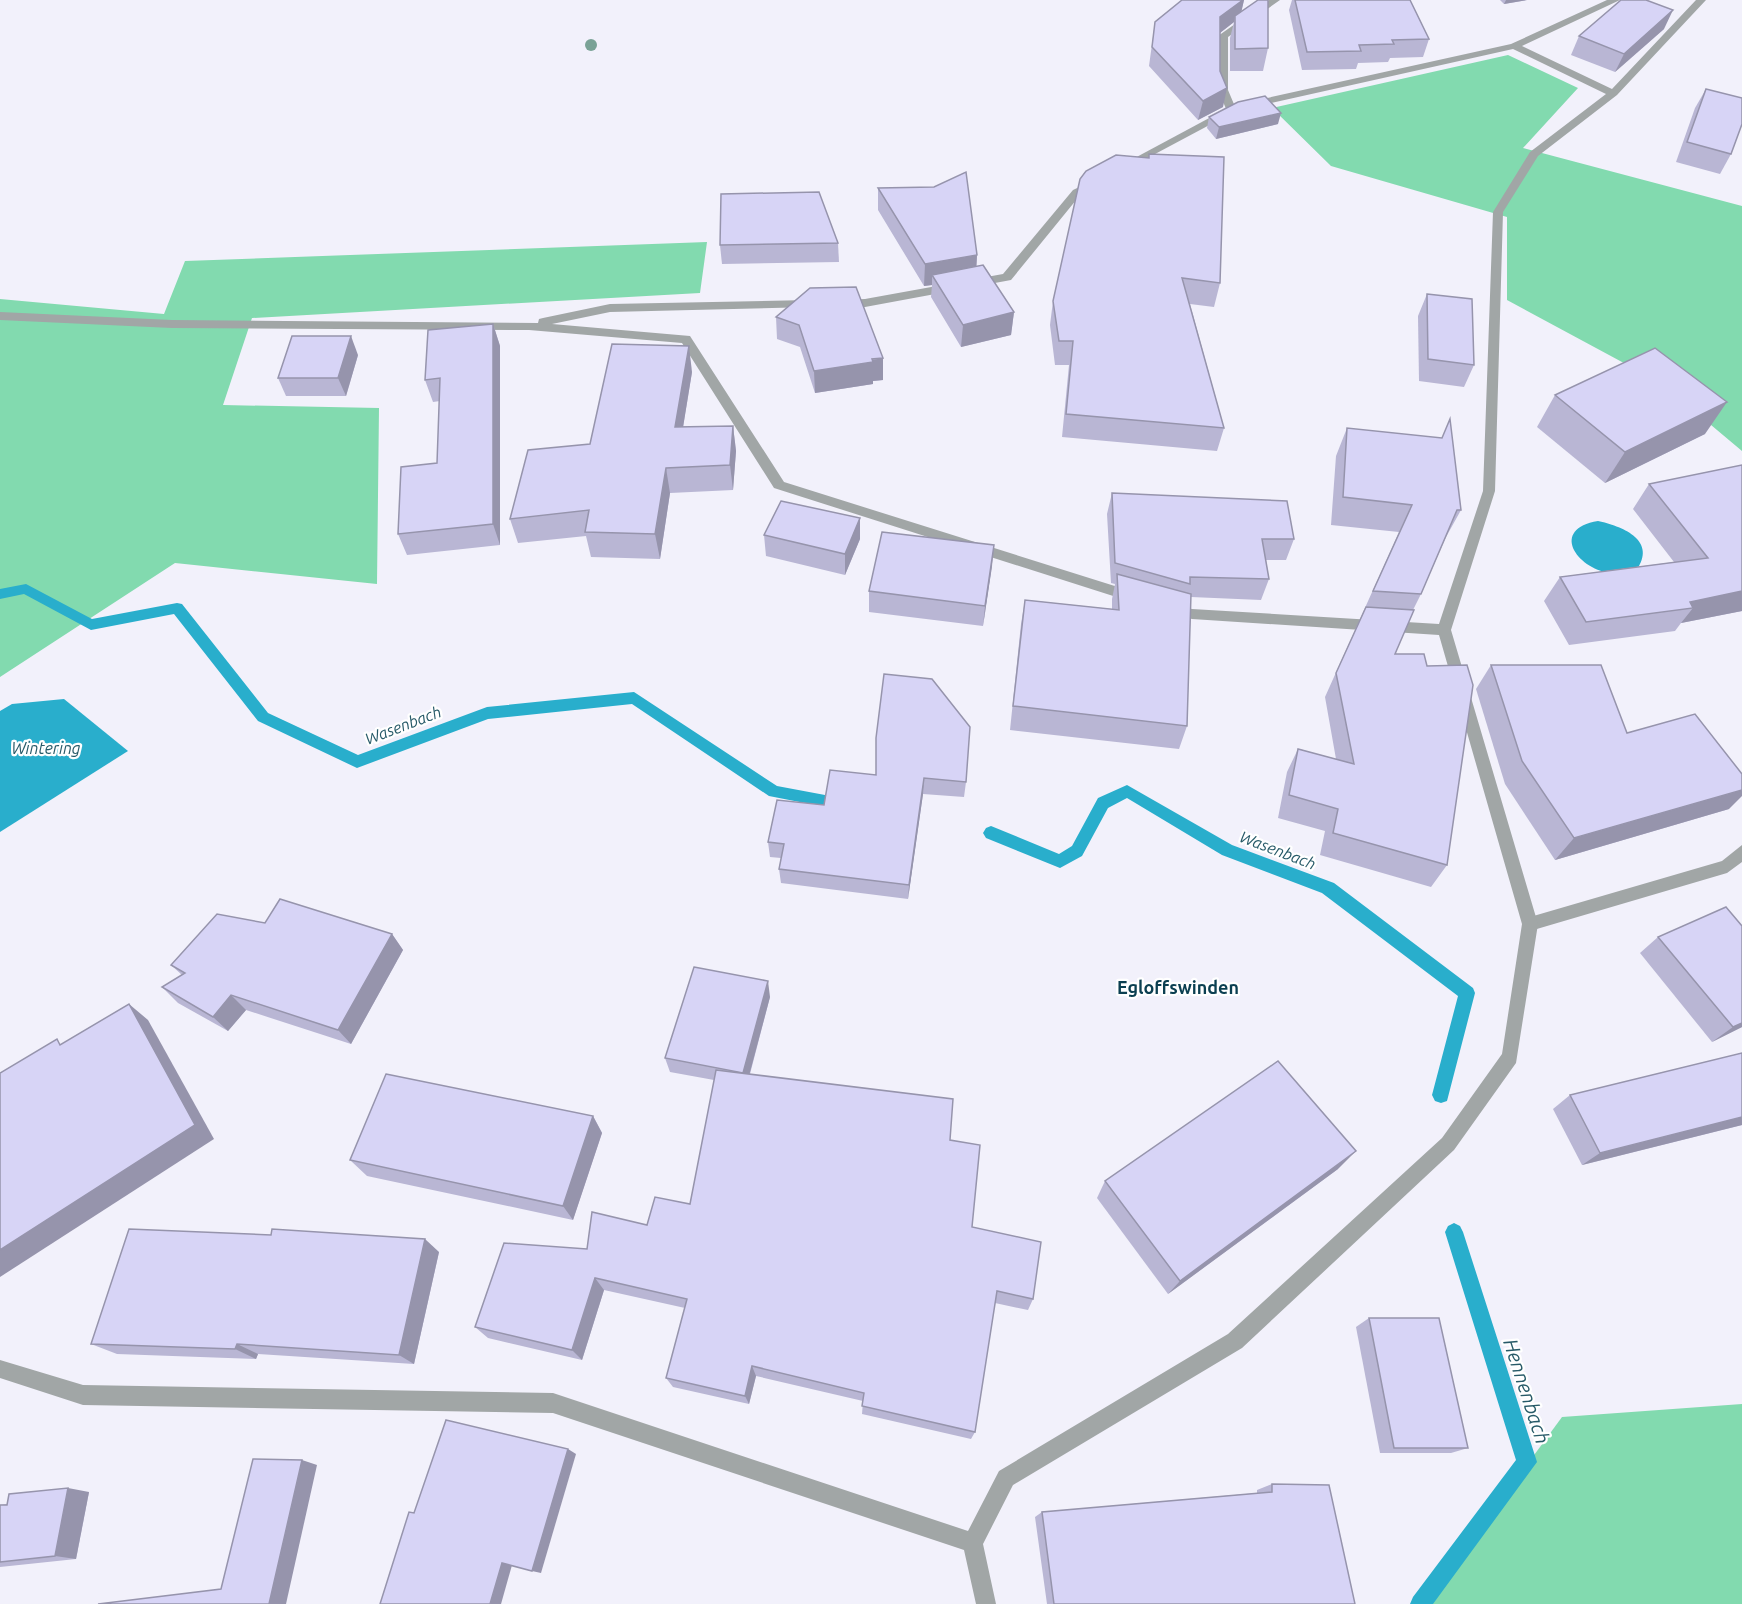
<svg xmlns="http://www.w3.org/2000/svg" width="1742" height="1604" font-family="Ubuntu,sans-serif">
	<style>
		.green { fill: #82daaf }
		.water { fill: #29aecc }
		.lines { fill: none; stroke-linecap: round; stroke-linejoin: round }
		.stream { fill: #29aecc; fill-rule: evenodd }
		.lane { fill: #a1a6a6; fill-rule: evenodd }
		.street { fill: #a1a6a6; fill-rule: evenodd }
		.tree { fill: #7aa296 }
		.wall { fill: #b9b6d4 }
		.shaded-wall { fill: #9694ac }
		.building { fill: #d7d4f6; stroke: #9694ac; stroke-width: 1.5 }
		.labels { text-anchor: middle; dominant-baseline: central; stroke-width: 4.5; stroke-linejoin: round; paint-order: stroke }
		.water-label { font-size: 16px; font-style: italic; fill: #275a68; stroke: #fff }
		.quarter-label { font-size: 18px; font-weight: bold; fill: #0b3f51; stroke: #fff }
		.near-water-label { font-size: 20px; font-style: italic; fill: #275a68; stroke: #fff }
	</style>
	<rect width="100%" height="100%" fill="#f2f1fb"/>
	<g class="green">
		<path d="M1508,55L1578,88L1523,148L1742,206V451L1661,383L1507,300V217L1331,166L1272,108Z"/>
		<path d="M707,242L700,293L252,318L223,405L379,408L377,584L175,563L0,677V299L164,314L185,261Z"/>
		<path d="M1742,1404V1604H1425L1562,1417Z"/>
	</g>
	<g class="water">
		<path d="M1598,521C1621,526 1656,539 1638,568C1629,570 1619,574 1610,573C1576,568 1550,529 1598,521Z"/>
		<path d="M64,699L128,751L0,832V711L12,704Z"/>
	</g>
	<g class="lines">
		<g class="stream">
			<path d="M26,584L92,619L177,603L182,604L268,713L358,755L487,707L634,692L777,786L825,795L830,797L832,801L830,805L825,807L769,796L632,704L488,719L357,768L258,721L174,614L91,630L24,594L0,599V589Z"/>
			<path d="M1127,785L1232,845L1334,883L1473,988L1475,993L1447,1101L1441,1103L1435,1101L1432,1095L1458,996L1322,893L1222,855L1127,798L1108,808L1082,856L1060,868L986,838L983,833L986,828L991,826L1059,854L1072,846L1098,798Z"/>
			<path d="M1454,1223L1460,1226L1463,1232L1537,1462L1433,1604H1410L1413,1597L1516,1460L1445,1232L1448,1226Z"/>
		</g>
		<g class="lane">
			<path d="M1269,0H1280L1228,37V90L1236,109L1227,111L1218,90V36Z"/>
			<path d="M1742,845V862L1727,873L1530,931L1524,929L1522,924L1524,919L1530,917L1722,861Z"/>
		</g>
		<g class="street">
			<path d="M1607,0H1620L1522,46L1612,89L1696,0H1706L1617,95L1538,156L1503,212L1495,491L1451,630L1538,924L1516,1063L1454,1150L1242,1348L1013,1485L983,1544L996,1604H976L964,1550L553,1413L83,1405L0,1378V1360L83,1385L553,1393L968,1531L999,1471L1228,1334L1442,1138L1502,1054L1522,924L1439,635L1192,619L1167,613L1165,609L1172,604L1192,609L1439,624L1483,491L1493,212L1530,152L1606,94L1513,49L1249,108L1244,105L1249,102L1511,44Z"/>
			<path d="M1226,109L1230,110V114L1127,169L1123,170L1118,167Z"/>
			<path d="M1094,180L1099,183L1098,185L1081,194L1011,280L865,307L842,308L836,304L842,300L865,299L1003,274L1073,190Z"/>
			<path d="M809,300L815,304L813,307L610,312L552,324L690,336L784,482L1137,593L1139,597L1137,601L1132,602L774,488L682,343L529,330L172,328L0,320V312L172,320L538,323L539,319L543,318L610,304Z"/>
		</g>
	</g>
	<circle class="tree" cx="591" cy="45" r="6"/>
	<g class="wall">
		<path d="M1244,0L1241,12L1268,48L1263,71H1230V38L1234,22L1220,33V71L1223,107L1198,120L1149,66L1155,22Z"/>
		<path d="M1292,0H1410L1429,39L1423,57L1390,58L1388,62L1358,63L1356,69L1302,70L1289,10Z"/>
		<path d="M1500,0H1527L1504,4Z"/>
		<path d="M1664,29L1615,72L1571,55L1579,36Z"/>
		<path d="M1706,89L1731,154L1720,174L1676,162L1695,108Z"/>
		<path d="M1209,117L1278,124L1216,139L1207,128Z"/>
		<path d="M1080,179L1220,283L1214,307L1190,304L1224,428L1217,451L1062,437L1069,365H1055L1050,325L1053,301Z"/>
		<path d="M878,188L977,255L976,267L1014,312L1011,335L961,347L931,297L932,285L924,286L878,210Z"/>
		<path d="M838,243L839,262L722,264L720,245Z"/>
		<path d="M810,288L883,358V380L873,381V384L815,393L800,347L777,339L776,317Z"/>
		<path d="M1427,294L1474,365L1464,387L1419,381L1418,316Z"/>
		<path d="M493,324L500,346V545L407,555L398,534L437,463L440,401L433,402L425,380Z"/>
		<path d="M358,355L346,396H286L278,378Z"/>
		<path d="M692,372L683,427L733,426L736,451L733,490L670,493L660,559L591,557L586,536L518,543L510,519L590,444Z"/>
		<path d="M1555,395L1705,434L1605,483L1537,427Z"/>
		<path d="M1347,428L1461,510L1446,537L1421,594L1413,610L1395,654L1447,865L1431,887L1320,855L1325,831L1278,818L1287,772L1298,749L1336,759L1325,697L1399,532L1331,525L1336,456Z"/>
		<path d="M1742,465V611L1681,623L1675,631L1569,645L1544,601L1560,577L1674,562L1633,509L1649,484Z"/>
		<path d="M1112,493L1294,539L1286,560H1266L1269,579L1261,600L1191,597L1187,726L1179,749L1010,730L1021,624L1025,600L1112,609V599L1115,584L1111,583L1107,514Z"/>
		<path d="M860,518V539L845,575L766,556L764,535Z"/>
		<path d="M992,566L983,626L869,612V591Z"/>
		<path d="M1491,665L1627,733L1729,809L1555,860L1505,784L1476,689Z"/>
		<path d="M876,738L966,782L964,797L923,794L908,899L781,883L779,869L781,858L770,857L768,842L824,805L876,775Z"/>
		<path d="M265,923L392,934L403,950L351,1044L246,1010L228,1031L178,1003L162,987L182,975L171,965Z"/>
		<path d="M1742,926V1027L1712,1042L1640,953L1658,937Z"/>
		<path d="M770,997L750,1074L950,1140L972,1227L1033,1299L1028,1310L995,1303L975,1432L971,1439L862,1414L863,1401L756,1376L749,1404L673,1387L666,1378L685,1308L604,1290L582,1360L488,1338L475,1327L587,1249L647,1225L690,1204L714,1080L670,1072L665,1058Z"/>
		<path d="M1742,1053V1125L1582,1165L1553,1109L1570,1095Z"/>
		<path d="M593,1116L602,1133L573,1220L367,1176L350,1160Z"/>
		<path d="M1338,1169L1168,1294L1097,1198L1105,1181Z"/>
		<path d="M271,1235L439,1252L414,1364L258,1354L256,1359L117,1354L91,1344Z"/>
		<path d="M1369,1318L1468,1448L1451,1453H1380L1356,1327Z"/>
		<path d="M1272,1484L1355,1604H1047L1035,1517L1042,1512L1257,1493V1490Z"/>
		<path d="M89,1492L76,1559L0,1567V1505Z"/>
	</g>
	<g class="shaded-wall">
		<path d="M1243,0H1244L1240,18L1235,16L1234,22L1216,36L1220,17Z"/>
		<path d="M1506,0H1527L1504,4Z"/>
		<path d="M1673,10L1664,29L1615,72L1624,54Z"/>
		<path d="M1227,88L1223,107L1198,120L1203,101Z"/>
		<path d="M1281,113L1278,124L1216,139L1219,127Z"/>
		<path d="M977,255L976,277L932,275V285L924,286L925,264Z"/>
		<path d="M1014,312L1011,335L961,347L963,325Z"/>
		<path d="M493,324L500,346V545L493,524Z"/>
		<path d="M351,336L358,355L346,396L338,378Z"/>
		<path d="M689,346L692,372L679,452L675,427Z"/>
		<path d="M883,358V380L873,381V384L815,393L814,371Z"/>
		<path d="M1727,402L1705,434L1605,483L1625,452Z"/>
		<path d="M733,426L736,451L733,490L730,465Z"/>
		<path d="M666,468L670,493L660,559L655,534Z"/>
		<path d="M860,518V539L845,575V554Z"/>
		<path d="M994,545L992,566L983,626L985,606Z"/>
		<path d="M1742,581V611L1681,623L1693,608L1690,602Z"/>
		<path d="M924,778L923,794L908,899L909,885Z"/>
		<path d="M1742,790V796L1729,809L1555,860L1574,838Z"/>
		<path d="M392,934L403,950L351,1044L338,1030Z"/>
		<path d="M768,981L770,997L746,1087L743,1073Z"/>
		<path d="M231,995L246,1010L228,1031L213,1017Z"/>
		<path d="M129,1004L148,1020L214,1139L0,1277V1250Z"/>
		<path d="M1742,1023V1027L1712,1042L1733,1027Z"/>
		<path d="M593,1116L602,1133L573,1220L563,1206Z"/>
		<path d="M1742,1117V1125L1582,1165L1600,1153Z"/>
		<path d="M1356,1151L1338,1169L1168,1294L1180,1281Z"/>
		<path d="M425,1239L439,1252L414,1364L399,1355Z"/>
		<path d="M595,1278L604,1290L582,1360L572,1350Z"/>
		<path d="M237,1344L258,1354L256,1359L235,1349Z"/>
		<path d="M752,1366L756,1376L749,1404L745,1396Z"/>
		<path d="M568,1449L576,1454L541,1573L532,1571Z"/>
		<path d="M302,1460L317,1465L286,1604H269Z"/>
		<path d="M68,1488L89,1492L76,1559L55,1556Z"/>
		<path d="M502,1563L512,1565L501,1604H490Z"/>
	</g>
	<g class="building">
		<path d="M1182,0H1243L1220,17V71L1227,88L1203,101L1152,47L1155,22Z"/>
		<path d="M1258,0H1268V48L1235,49V16Z"/>
		<path d="M1295,0H1410L1429,39L1392,40L1394,44L1359,45L1361,51L1307,52Z"/>
		<path d="M1621,0H1646L1673,10L1624,54L1579,36Z"/>
		<path d="M1706,89L1742,98V124L1731,154L1687,142Z"/>
		<path d="M1265,96L1281,113L1219,127L1209,117L1238,102Z"/>
		<path d="M1149,154L1224,157L1220,283L1182,278L1224,428L1066,414L1073,341H1059L1053,301L1080,179L1086,171L1116,155L1149,158Z"/>
		<path d="M966,172L977,255L925,264L878,188L934,187Z"/>
		<path d="M819,192L838,243L720,245L721,194Z"/>
		<path d="M983,265L1014,312L963,325L932,275Z"/>
		<path d="M856,287L883,358L872,359L873,362L814,371L799,325L776,317L810,288Z"/>
		<path d="M1427,294L1472,299L1474,365L1428,359Z"/>
		<path d="M493,324V524L398,534L401,467L437,463L440,378L425,380L428,330Z"/>
		<path d="M292,336H351L338,378H278Z"/>
		<path d="M612,344L689,346L675,427L733,426L730,465L666,468L655,534L585,532L589,510L510,519L528,450L590,444Z"/>
		<path d="M1655,348L1727,402L1625,452L1555,395Z"/>
		<path d="M1450,419L1461,510H1457L1421,594L1373,591L1412,505L1343,497L1347,428L1442,438Z"/>
		<path d="M1742,465V591L1690,602L1693,608L1586,622L1560,577L1708,558L1649,484Z"/>
		<path d="M1112,493L1287,501L1294,539H1262L1269,579L1190,577V584L1115,563Z"/>
		<path d="M781,501L860,518L845,554L764,535Z"/>
		<path d="M882,532L994,545L985,606L869,591Z"/>
		<path d="M1117,574L1191,594L1187,726L1013,706L1025,600L1119,610Z"/>
		<path d="M1366,607L1414,610L1395,654H1424L1427,666L1467,665L1473,685L1447,865L1333,833L1338,809L1289,795L1298,749L1354,764L1336,673Z"/>
		<path d="M1491,665H1601L1627,733L1695,714L1742,774V790L1574,838L1522,761Z"/>
		<path d="M884,674L932,679L970,727L966,782L924,778L909,885L779,869L784,844L768,842L777,800L824,805L830,770L876,775V738Z"/>
		<path d="M280,899L392,934L338,1030L231,995L213,1017L162,987L185,973L171,965L217,914L265,923Z"/>
		<path d="M1726,907L1742,926V1023L1733,1027L1658,937Z"/>
		<path d="M694,967L768,981L743,1073L665,1058Z"/>
		<path d="M129,1004L195,1125L0,1250V1073L57,1039L60,1045Z"/>
		<path d="M1742,1053V1117L1600,1153L1570,1095Z"/>
		<path d="M1278,1061L1356,1151L1180,1281L1105,1181Z"/>
		<path d="M716,1070L953,1099L950,1140L980,1145L972,1227L1041,1242L1033,1299L997,1291L975,1432L862,1406L864,1393L752,1366L745,1396L666,1378L687,1299L595,1278L572,1350L475,1327L504,1243L587,1249L592,1212L647,1225L655,1197L690,1204Z"/>
		<path d="M386,1074L593,1116L563,1206L350,1160Z"/>
		<path d="M129,1229L271,1235L272,1229L425,1239L399,1355L237,1344L235,1349L91,1344Z"/>
		<path d="M1369,1318H1439L1468,1448H1394Z"/>
		<path d="M446,1420L568,1449L532,1571L502,1563L490,1604H380L409,1512L414,1513Z"/>
		<path d="M253,1459L302,1460L269,1604H98L221,1589Z"/>
		<path d="M1272,1484L1329,1485L1355,1604H1054L1042,1512L1272,1492Z"/>
		<path d="M68,1488L55,1556L0,1562V1505H7L9,1494Z"/>
	</g>
	<g class="labels">
		<g class="water-label">
			<text transform="translate(403 725) rotate(-21)">Wasenbach</text>
			<text x="46" y="748">Wintering</text>
			<text transform="translate(1278 850) rotate(21)">Wasenbach</text>
		</g>
		<g class="quarter-label">
			<text x="1178" y="987">Egloffswinden</text>
		</g>
		<g class="near-water-label">
			<text transform="translate(1527 1391) rotate(72)">Hennenbach</text>
		</g>
	</g>
</svg>
